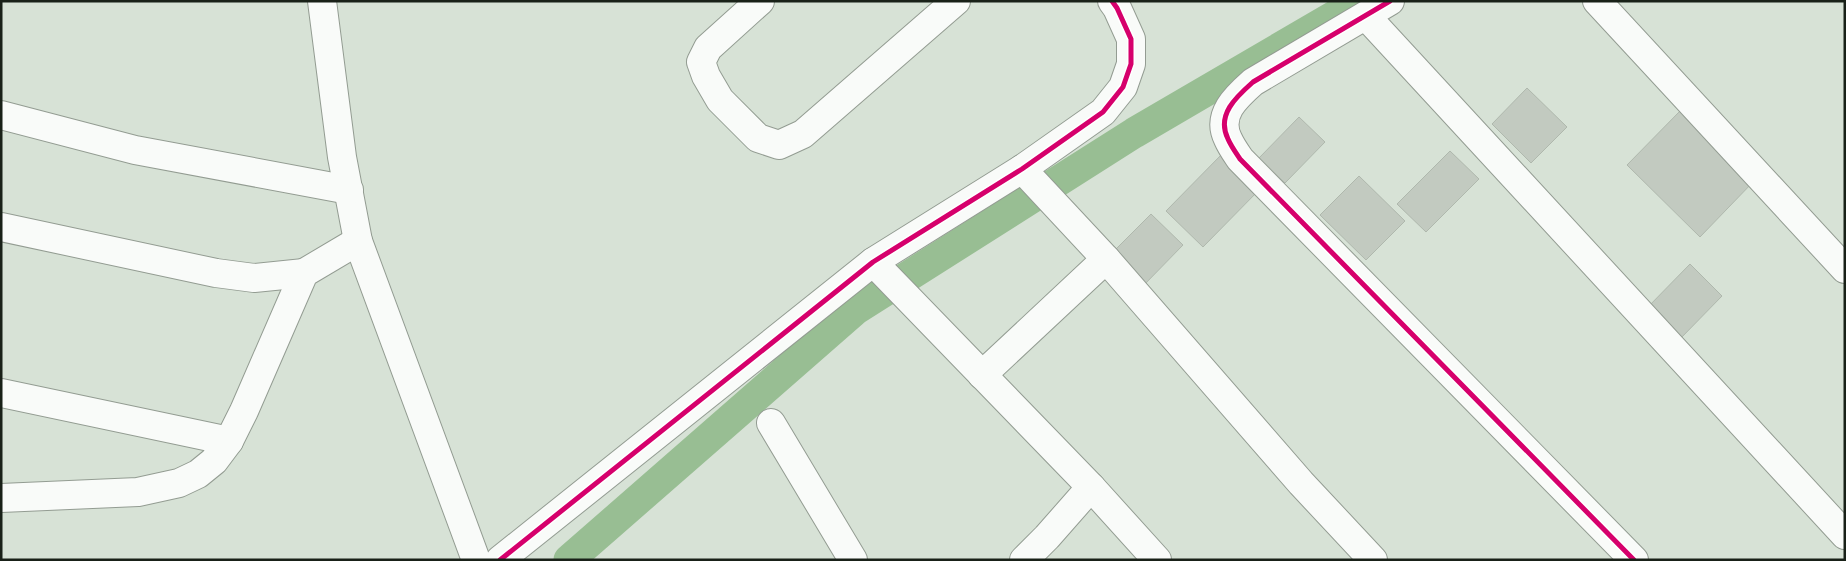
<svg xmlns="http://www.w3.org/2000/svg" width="1846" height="561" font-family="Literata,serif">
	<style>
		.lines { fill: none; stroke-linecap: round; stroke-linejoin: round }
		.canal { stroke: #98be93; stroke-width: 31 }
		.building { fill: #c2cac0; stroke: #afb8ad }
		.minor-casing { stroke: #939c92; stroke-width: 30 }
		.minor { stroke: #f9fbf9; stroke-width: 28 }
		.cycleway-casing { stroke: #fff; stroke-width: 8 }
		.cycleway { stroke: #d6006c; stroke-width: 5 }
	</style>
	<rect width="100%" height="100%" fill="#d7e2d6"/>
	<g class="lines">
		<path class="canal" d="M569,560L855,310L1134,133L1360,1"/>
	</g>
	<g class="building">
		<path d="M1527,88L1567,127L1531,163L1492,124Z"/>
		<path d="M1681,110L1754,181L1700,237L1627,165Z"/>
		<path d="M1299,117L1325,142L1285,183L1259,158Z"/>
		<path d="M1450,151L1479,179L1426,232L1397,204Z"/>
		<path d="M1223,153L1260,189L1203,247L1166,211Z"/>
		<path d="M1359,176L1405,221L1366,260L1320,215Z"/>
		<path d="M1151,214L1183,245L1142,287L1110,255Z"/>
		<path d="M1690,264L1722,296L1679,340L1646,309Z"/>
	</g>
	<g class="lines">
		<g class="minor-casing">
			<g id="minor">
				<path d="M322,1L342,157L358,241L476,560"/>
				<path d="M760,1L708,48L701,62L706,76L720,100L758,138L779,145L803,134L956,1"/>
				<path d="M1390,1L1253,82C1236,97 1216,115 1228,139C1231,146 1236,153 1240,159L1634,560"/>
				<path d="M1597,1L1845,269"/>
				<path d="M1366,16L1845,535"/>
				<path d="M1,115L135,150L349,190"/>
				<path d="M1022,169L1106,259L1301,483L1373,560"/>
				<path d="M1,227L216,273L254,278L304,273"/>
				<path d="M873,262L1091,487L1157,560"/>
				<path d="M982,375L1106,259"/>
				<path d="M1,393L229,441"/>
				<path d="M771,423L853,560"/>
				<path d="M1,498L138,492L179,483L198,474L214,461L229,441L244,411L304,273L358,241"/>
				<path d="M500,560L873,262L1022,169L1103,112L1123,87L1131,64V39L1117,8L1112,1"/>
				<path d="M1024,560L1047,537L1091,487"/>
			</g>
		</g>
		<use href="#minor" class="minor"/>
		<g class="cycleway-casing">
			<g id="cycleway">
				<path d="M1390,1L1253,82C1236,97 1216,115 1228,139C1231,146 1236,153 1240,159L1634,560"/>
				<path d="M500,560L873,262L1022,169L1103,112L1123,87L1131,64V39L1117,8L1112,1"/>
			</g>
		</g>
		<use href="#cycleway" class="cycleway"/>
	</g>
	<rect width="1846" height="561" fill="none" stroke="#192118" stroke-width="5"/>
</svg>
